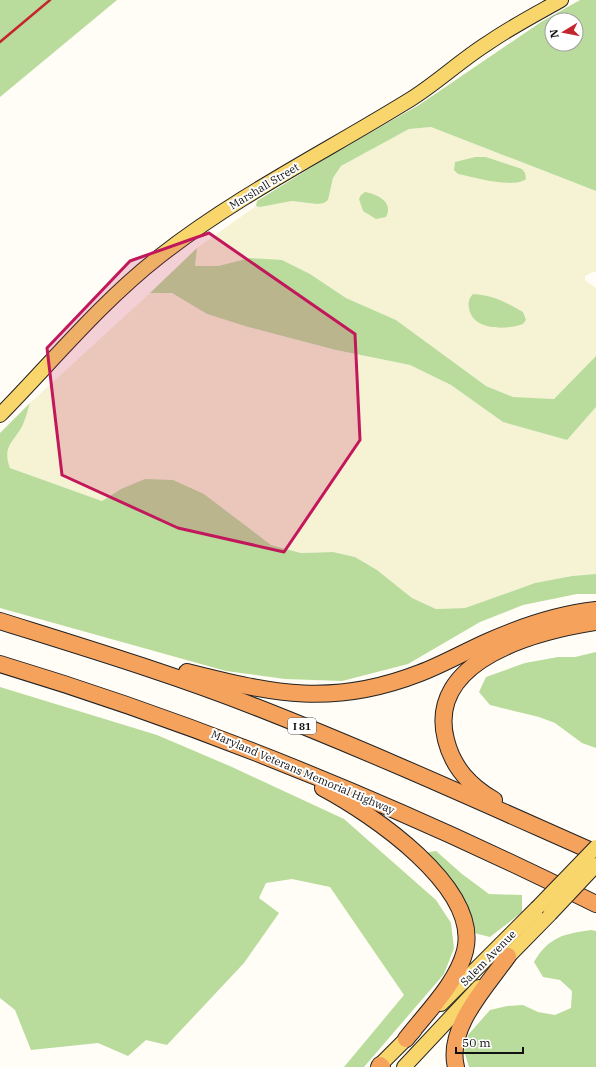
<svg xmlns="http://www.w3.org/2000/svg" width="596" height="1067" font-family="'IBM Plex Serif',serif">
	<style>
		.farmland { fill: #f6f3d4; fill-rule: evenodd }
		.forest { fill: #b9dc9c; fill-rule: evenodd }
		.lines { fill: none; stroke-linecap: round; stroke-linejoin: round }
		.major-casing { stroke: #222; stroke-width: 16 }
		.highway-casing { stroke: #222; stroke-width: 18 }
		.major { stroke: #f9d66b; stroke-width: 14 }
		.highway { stroke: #f5a25d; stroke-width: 16 }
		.rail { stroke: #c4262e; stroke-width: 2.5 }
		.major-bridge-casing { stroke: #222; stroke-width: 16; stroke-linecap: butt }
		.major-bridge { stroke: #f9d66b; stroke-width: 14 }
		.marked { fill: #c2185b; fill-opacity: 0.2; stroke: #c2185b; stroke-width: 3; stroke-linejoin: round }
		.labels { text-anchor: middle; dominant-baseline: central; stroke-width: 4; stroke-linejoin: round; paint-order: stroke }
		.shield { fill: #fff; stroke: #585858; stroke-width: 1 }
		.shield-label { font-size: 10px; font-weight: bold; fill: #111 }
		.street-label { font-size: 11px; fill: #111; stroke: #fff }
	</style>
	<rect width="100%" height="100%" fill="#fffdf5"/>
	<g class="farmland">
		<path d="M431,127L596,191V272H593L585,276V280L596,288V356L554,399L513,397L486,386L396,320L346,298L310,274L250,258L218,266H195L197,248L256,206L260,207L292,201L317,204L328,200L333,178L341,166L409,129ZM475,157H486L522,169L508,183L458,174L455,162Z"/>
		<path d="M150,293H172L207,314L248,327L336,350L410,365L451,385L503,422L567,440L596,407V574L572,576L535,583L465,608L436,609L412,598L377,570L355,557L333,552L301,553L271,545L204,494L121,489L102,501L10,468L7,459V448L20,429L30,403Z"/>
	</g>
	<g class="forest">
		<path d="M0,0H117L0,97Z"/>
		<path d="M580,0H596V191L431,127L409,129L341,166L333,178L328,200L324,203L317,204L292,201L260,207L256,206L257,201L336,152L419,105L541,22ZM552,20H576V44H552Z"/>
		<path d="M475,157H486L522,169L525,173L526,179C514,189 473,177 458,174L454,170L455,162Z"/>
		<path d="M365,192C377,194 394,202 386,217L376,219L363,211L359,199L361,195Z"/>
		<path d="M197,248L195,266H218L250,258L282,260L310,274L346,298L396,320L486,386L513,397L554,399L596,356V407L567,440L503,422L451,385L410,365L336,350L248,327L207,314L172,293H150Z"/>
		<path d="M473,294C493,295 507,303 523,312L526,320L523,324C507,330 472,331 469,308C468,302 469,298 473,294Z"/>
		<path d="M30,403C27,412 25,422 20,430C10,445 3,449 10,468L102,501L121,489L145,479L173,480L204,494L271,545L301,553L333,552L355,557L377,570L412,598L436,609L465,608L535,583L572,576L596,574V594H577L523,605L480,622L408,664L342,681L285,679L226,671L0,608V433Z"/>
		<path d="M596,652V748L582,743L555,723L539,717L490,705L479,692L486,677L525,663L558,657H575Z"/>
		<path d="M0,687L157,735L232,767L344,819L436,900L451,923L454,948L444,974L364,1067H344L404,995L330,887L292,879L266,883L259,898L279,913L244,963L167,1045L146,1040L128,1056L98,1043L31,1050L15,1010L0,998Z"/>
		<path d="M436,851L462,874L489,894L522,895V912L490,937L474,933L473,918L463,905L447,874L424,853Z"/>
		<path d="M591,930L596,931V1067H469L464,1051L468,1035L490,1010L507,1006L523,1005L538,1012L555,1015L571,1008L572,991L560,980L543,977L534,962C549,937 563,934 591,930Z"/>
	</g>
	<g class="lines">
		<g class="major-casing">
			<g id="major">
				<path d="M0,415C52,362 101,302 160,256C238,195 327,151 411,99C438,82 461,60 488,43C511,27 536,14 561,0"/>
				<path d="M500,965L550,914"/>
				<path d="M441,1004L537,908"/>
				<path d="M378,1067L414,1031"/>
				<path d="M404,1067L479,987"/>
			</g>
		</g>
		<g class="highway-casing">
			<g id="highway">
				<path d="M0,621C86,648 172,674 256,707C371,752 483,803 596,853"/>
				<path d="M0,664C206,726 403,808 596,904"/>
				<path d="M187,672C274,694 333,707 420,673C444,664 466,651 489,641C523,626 559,614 596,610"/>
				<path d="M323,788C370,813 481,887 465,951C457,983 426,1013 406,1039"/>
				<path d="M494,800C470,786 453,768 446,740C425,659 538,631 596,622"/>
				<path d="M380,1065L382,1067"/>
				<path d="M456,1067C446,1028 487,986 508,956"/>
			</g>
		</g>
		<use href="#major" class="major"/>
		<use href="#highway" class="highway"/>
		<path class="rail" d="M0,42L50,0"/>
		<g class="major-bridge-casing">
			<g id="major-bridge">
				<path d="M537,908L596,847"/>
				<path d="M550,914L596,865"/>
			</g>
		</g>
		<use href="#major-bridge" class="major-bridge"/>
	</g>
	<path class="marked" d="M209,233L355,334L360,440L284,552L178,528L62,475L47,348L130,261Z"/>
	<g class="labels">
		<rect class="shield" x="288" y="718" width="28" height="16" rx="3"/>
		<g class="shield-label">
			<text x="302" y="726">I 81</text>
		</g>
		<g class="street-label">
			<text transform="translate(264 186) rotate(-31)">Marshall Street</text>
			<text transform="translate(303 772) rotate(23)">Maryland Veterans Memorial Highway</text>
			<text transform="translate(488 958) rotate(-45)">Salem Avenue</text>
		</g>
	</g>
	<g transform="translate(564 32) rotate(260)"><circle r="19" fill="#ffffff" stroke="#a0a0a0"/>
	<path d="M0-3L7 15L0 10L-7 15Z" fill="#c4262e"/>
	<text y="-6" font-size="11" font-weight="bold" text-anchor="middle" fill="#111111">N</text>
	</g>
	<path d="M456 1047v6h67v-6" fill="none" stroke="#111111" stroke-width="2"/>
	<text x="462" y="1047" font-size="12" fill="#111111" stroke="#ffffff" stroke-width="3" paint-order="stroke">50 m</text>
</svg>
